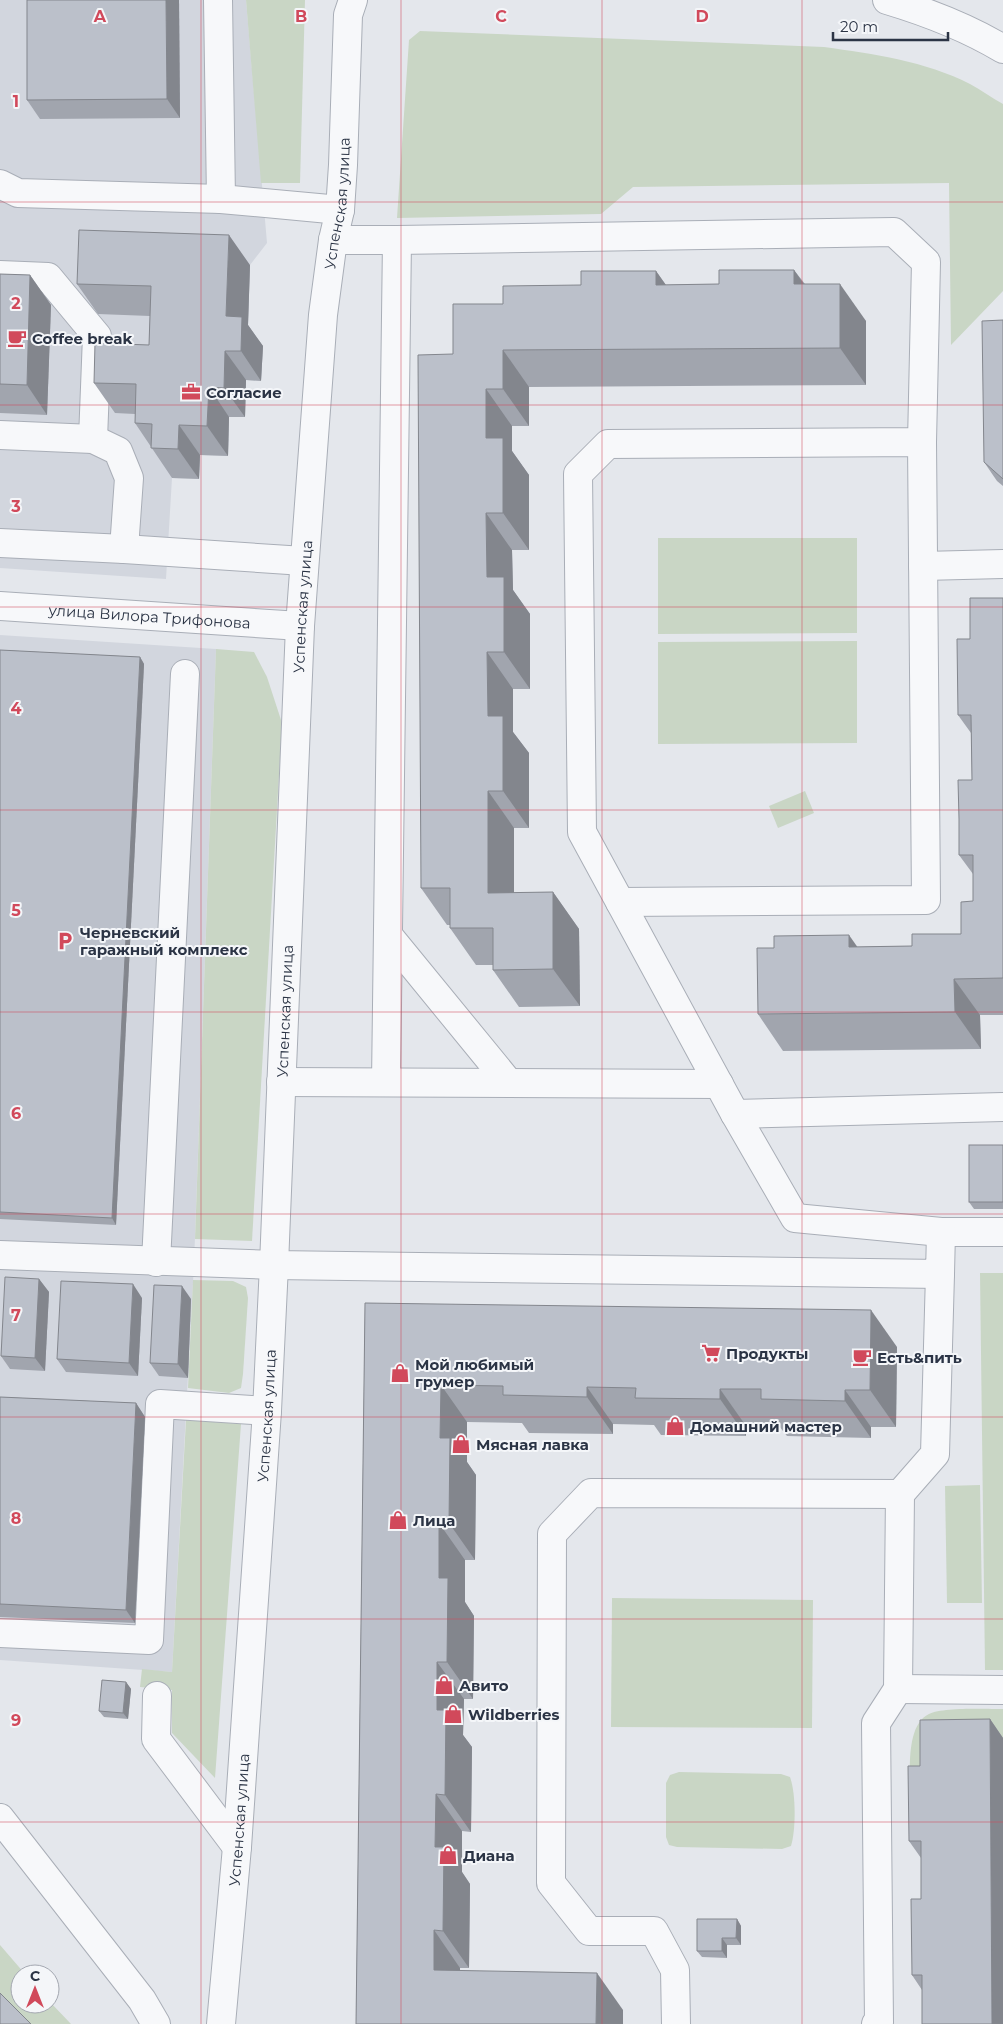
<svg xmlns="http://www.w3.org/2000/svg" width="1003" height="2024" font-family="Montserrat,sans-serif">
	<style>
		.built { fill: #d2d6de }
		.green { fill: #c9d6c5 }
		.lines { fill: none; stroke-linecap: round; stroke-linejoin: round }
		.minor-casing { stroke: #a9aeb7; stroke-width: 30 }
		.minor { stroke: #f7f8fa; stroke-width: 28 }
		.wall { fill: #a1a5ae }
		.shaded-wall { fill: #83868d }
		.building { fill: #bbc0ca; stroke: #83868d }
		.grid { fill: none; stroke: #d1495b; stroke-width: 1; stroke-opacity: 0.55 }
		.labels { text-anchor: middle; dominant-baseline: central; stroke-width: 4; stroke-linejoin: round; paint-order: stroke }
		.street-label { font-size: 15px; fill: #2b3445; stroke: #f4f6f9 }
		.poi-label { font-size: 15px; font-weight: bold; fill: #2b3445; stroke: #f4f6f9; text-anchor: start }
		.grid-label { font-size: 16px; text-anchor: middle; font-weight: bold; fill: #d1495b; stroke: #f4f6f9; stroke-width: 4; stroke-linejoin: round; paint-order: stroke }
	</style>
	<rect width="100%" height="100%" fill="#e4e7ec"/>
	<g class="built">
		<path d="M0,0H246L267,243L250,265L247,345L263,346L261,381L246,380L245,417H229L228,456L200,455L199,479L172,478L166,579L0,568Z"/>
		<path d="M0,635L216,649L194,1264L172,1672L0,1660Z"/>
	</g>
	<g class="green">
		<path d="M246,0H305L300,183H261Z"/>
		<path d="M420,31L824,47C874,54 925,61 970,84C981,90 992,98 1003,104V291L951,345L949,183L633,187L601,214L397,218L409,40Z"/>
		<path d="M658,538H857V633L658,634Z"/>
		<path d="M857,641V743L658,744V642Z"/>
		<path d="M216,649L254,652L267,677L282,723L252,1241L195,1239Z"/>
		<path d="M805,791L814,813L778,828L769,806Z"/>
		<path d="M980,1273H1003V1670H985Z"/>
		<path d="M193,1280L233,1281L246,1287L248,1298L243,1374L241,1388L229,1393L188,1388Z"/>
		<path d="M186,1420L241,1424L215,1778L172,1733V1690L140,1687L142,1669L172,1672Z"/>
		<path d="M980,1485L982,1603H947L945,1486Z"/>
		<path d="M612,1598L813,1600L812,1728L611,1727Z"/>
		<path d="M1003,1709V1756L910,1801C911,1777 904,1726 929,1714C943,1707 986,1709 1003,1709Z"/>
		<path d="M679,1772L781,1774L790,1777C796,1793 796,1830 791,1846L782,1849L677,1847L669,1845L666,1837V1783L670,1775Z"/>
		<path d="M0,1945L25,1974H20V2004H50V2002L71,2024H0Z"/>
	</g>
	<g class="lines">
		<g class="minor-casing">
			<g id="minor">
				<path d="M218,0L221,199"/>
				<path d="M887,0C927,12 968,28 1003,49"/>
				<path d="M0,184L18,193L221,199L340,210"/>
				<path d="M333,240H397L894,232L926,262L922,442L926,900L620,902L582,832L578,474L608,444L922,442"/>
				<path d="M0,275L48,277L97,336L93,439"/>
				<path d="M0,435L93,439L118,451L129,478L124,549"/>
				<path d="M0,543L124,549L304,561"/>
				<path d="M923,566L1003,564"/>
				<path id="s1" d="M0,606L300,626"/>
				<path d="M620,902L735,1114L795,1218L941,1232H1003"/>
				<path d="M388,935L509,1083"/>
				<path d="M281,1082L719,1084"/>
				<path d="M386,1082L397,240"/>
				<path d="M735,1114L1003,1107"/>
				<path d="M0,1255L274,1265L940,1274L941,1232"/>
				<path d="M156,1262L185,674"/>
				<path d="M0,1633L149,1640L160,1404L267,1411"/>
				<path d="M898,1689L1003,1690"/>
				<path d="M157,1696L156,1739L237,1847"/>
				<path d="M0,1818L142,2000L156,2024"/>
				<path id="s2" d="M221,2024L237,1847L267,1411L274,1265L300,626L323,315L333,240L340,210L343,165L348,15L353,0"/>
				<path d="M676,2024L675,1970L654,1931H589L551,1883L552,1534L591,1493L900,1494"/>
				<path d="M876,2024L879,2022L876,1723L898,1689L900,1494L935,1454L940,1274"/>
			</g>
		</g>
		<use href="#minor" class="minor"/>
	</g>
	<g class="wall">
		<path d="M27,0H179L180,118L40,119L27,100Z"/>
		<path d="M250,265L248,325L263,346L261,381L246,380L245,417H229L228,456L200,455L199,479L172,478L135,423V414L115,413L94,383L149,345L150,316L98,314L77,284Z"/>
		<path d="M794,270L805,284L866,321V385L529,387V426H512V451L529,475V550H512L513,590L530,614V689H513V732L529,753V828H514V893L553,892L579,929L580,1006L519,1007L493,970V965H476L450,928V925H447L421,888L453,354L503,304L581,285L656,271L666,285L719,284Z"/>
		<path d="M0,274L30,275L51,305L47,415L0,413Z"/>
		<path d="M1003,320V486L997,481L984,462Z"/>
		<path d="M1003,598V1015H980L981,1049L783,1051L758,1014L857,947L912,946L961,934L973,901V874L959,855L972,780L971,733L958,715L970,639Z"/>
		<path d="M0,650L140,657L144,664L116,1225L0,1219Z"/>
		<path d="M1003,1145V1209H974L969,1202Z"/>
		<path d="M39,1279L49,1292L45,1371L10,1369L1,1356Z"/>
		<path d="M142,1298L138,1376L66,1372L57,1359Z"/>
		<path d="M191,1299L188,1378L159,1376L150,1363Z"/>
		<path d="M365,1303L897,1347L896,1427H871V1438L787,1436L779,1426H746V1436L661,1435L654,1425L613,1424V1434L529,1433L522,1423L467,1422V1462L476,1475L475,1560H465V1602L474,1616L473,1699H464L463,1735L472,1747L471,1832L462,1831V1872L470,1884L469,1968H460V1971L623,2010V2024H356Z"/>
		<path d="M0,1397L136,1403L145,1417L135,1623L0,1617Z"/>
		<path d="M126,1682L131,1689L128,1719L104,1717L99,1711Z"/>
		<path d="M990,1719L1003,1738V2024L922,1990L912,1975L921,1899V1858L909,1841L920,1766Z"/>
		<path d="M737,1919L741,1926V1945H727V1958L702,1957L697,1951Z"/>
	</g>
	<g class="shaded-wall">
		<path d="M166,0H179L180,118L167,99Z"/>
		<path d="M229,235L250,265L248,325L263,346L261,381L241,351L226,316Z"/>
		<path d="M794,270L820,307L794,284Z"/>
		<path d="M656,271L682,308L656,285Z"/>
		<path d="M30,275L51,305L47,415L27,385Z"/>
		<path d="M840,284L866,321V385L840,348Z"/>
		<path d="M503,350L529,387V426L503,389Z"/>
		<path d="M225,351L246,380L245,417L224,388Z"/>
		<path d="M209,387L229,417L228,456L207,426Z"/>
		<path d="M486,389L512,426V451L529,475V550L503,513L486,438Z"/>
		<path d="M179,425L200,455L199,479L178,449Z"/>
		<path d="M486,513L512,550L513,590L530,614V689L504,652L487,577Z"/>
		<path d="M487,652L513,689V732L529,753V828L503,791L488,716Z"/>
		<path d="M140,657L144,664L116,1225L112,1218Z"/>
		<path d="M488,791L514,828V930L488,893Z"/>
		<path d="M553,892L579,929L580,1006L553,969Z"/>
		<path d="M849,935L875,972L849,947Z"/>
		<path d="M954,979L980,1015L981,1049L955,1012Z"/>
		<path d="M39,1279L49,1292L45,1371L35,1358Z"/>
		<path d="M133,1284L142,1298L138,1376L129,1363Z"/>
		<path d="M182,1286L191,1299L188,1378L178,1364Z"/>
		<path d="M871,1310L897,1347L896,1427L870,1390Z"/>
		<path d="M441,1385L467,1422V1462L476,1475L475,1560L449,1523L440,1438Z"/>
		<path d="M587,1387L613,1424V1434L587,1397Z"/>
		<path d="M720,1389L746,1426V1436L720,1399Z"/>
		<path d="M845,1390L871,1427V1438L845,1401Z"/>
		<path d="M136,1403L145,1417L135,1623L126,1610Z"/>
		<path d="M439,1523L465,1560V1602L474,1616L473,1699L447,1662L439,1578Z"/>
		<path d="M437,1662L464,1699L463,1735L472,1747L471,1832L445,1795L437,1710Z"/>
		<path d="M126,1682L131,1689L128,1719L123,1713Z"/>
		<path d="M990,1719L1003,1738V2024H992Z"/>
		<path d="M436,1794L462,1831V1872L470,1884L469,1968L443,1931L435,1847Z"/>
		<path d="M737,1919L741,1926V1945L736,1938Z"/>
		<path d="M434,1930L460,1968V2007L434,1970Z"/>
		<path d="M722,1938L727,1945V1958L722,1951Z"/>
		<path d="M597,1973L623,2010V2024H596Z"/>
	</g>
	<g class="building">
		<path d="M27,0H166L167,99L27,100Z"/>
		<path d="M79,230L229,235L226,316L242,317L241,351H225L224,388L209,387L207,426L179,425L178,449L151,448L152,424L135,423L136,384L94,383L95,343L149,345L151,286L77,284Z"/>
		<path d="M719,270H794V284H840V348L503,350V389H486V438H503V513H486L487,577H504V652H487L488,716H503V791H488V893L553,892V969L493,970V928H450V888H421L418,355L453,354V304H503V286L581,285V271H656V285L719,284Z"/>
		<path d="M0,274L30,275L27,385L0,384Z"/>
		<path d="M1003,320V479L984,462L982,321Z"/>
		<path d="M970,598H1003V978L954,979L955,1012L758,1014L757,948H774V936L849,935V947L912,946V934H961V902L973,901V855H959V819L958,780H972L971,715H958L957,639H970Z"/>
		<path d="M0,650L140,657L112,1218L0,1212Z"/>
		<rect x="969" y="1145" width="34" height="57"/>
		<path d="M5,1277L39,1279L35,1358L1,1356Z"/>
		<path d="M61,1281L133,1284L129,1363L57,1359Z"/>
		<path d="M154,1285L182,1286L178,1364L150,1363Z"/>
		<path d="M365,1303L871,1310L870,1390H845V1401L761,1399V1389H720V1399L635,1398L636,1388L587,1387V1397L503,1395V1386L441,1385L440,1438H450L449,1523H439V1578H448L447,1662H437V1710H446L445,1795L436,1794L435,1847H444L443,1931L434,1930V1970L597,1973L596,2024H356Z"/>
		<path d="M0,1397L136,1403L126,1610L0,1604Z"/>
		<path d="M102,1680L126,1682L123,1713L99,1711Z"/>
		<path d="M990,1719L992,2024H922V1975H912L911,1899H921V1841H909L908,1766H920V1720Z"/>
		<path d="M697,1919H737L736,1938H722V1951H697Z"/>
		<path d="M0,1993L31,2024H0Z"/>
	</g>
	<path class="grid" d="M201,0V2024M401,0V2024M602,0V2024M802,0V2024M0,202H1003M0,405H1003M0,607H1003M0,810H1003M0,1012H1003M0,1214H1003M0,1417H1003M0,1619H1003M0,1822H1003"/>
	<defs>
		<g id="cafe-bare" transform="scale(1.5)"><path d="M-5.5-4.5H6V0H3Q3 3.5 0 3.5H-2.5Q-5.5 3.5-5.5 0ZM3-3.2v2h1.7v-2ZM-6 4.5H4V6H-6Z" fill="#d1495b" stroke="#f4f6f9" stroke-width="2.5" paint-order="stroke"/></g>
		<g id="office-bare" transform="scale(1.5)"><path d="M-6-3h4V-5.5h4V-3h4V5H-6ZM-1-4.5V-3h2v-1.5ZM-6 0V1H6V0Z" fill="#d1495b" stroke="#f4f6f9" stroke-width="2.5" paint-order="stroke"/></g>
		<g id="parking-bare" transform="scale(1.5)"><path d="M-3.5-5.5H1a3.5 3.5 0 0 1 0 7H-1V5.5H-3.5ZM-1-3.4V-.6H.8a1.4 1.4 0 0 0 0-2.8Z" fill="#d1495b" stroke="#f4f6f9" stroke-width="2.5" paint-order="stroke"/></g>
		<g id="supermarket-bare" transform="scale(1.5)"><path d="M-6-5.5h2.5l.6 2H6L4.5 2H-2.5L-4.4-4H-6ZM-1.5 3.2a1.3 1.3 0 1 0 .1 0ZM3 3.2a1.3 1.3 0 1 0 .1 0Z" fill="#d1495b" stroke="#f4f6f9" stroke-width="2.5" paint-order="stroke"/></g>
		<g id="shop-bare" transform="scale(1.5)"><path d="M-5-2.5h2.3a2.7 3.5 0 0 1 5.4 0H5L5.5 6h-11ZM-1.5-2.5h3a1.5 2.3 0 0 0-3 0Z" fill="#d1495b" stroke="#f4f6f9" stroke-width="2.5" paint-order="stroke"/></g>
	</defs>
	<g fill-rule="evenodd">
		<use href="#cafe-bare" x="17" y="338"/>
		<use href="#office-bare" x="191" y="392"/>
		<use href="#parking-bare" x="65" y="941"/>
		<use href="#supermarket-bare" x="711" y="1353"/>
		<use href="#cafe-bare" x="862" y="1357"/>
		<use href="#shop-bare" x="400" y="1373"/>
		<use href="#shop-bare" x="675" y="1426"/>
		<use href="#shop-bare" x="461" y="1444"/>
		<use href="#shop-bare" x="398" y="1520"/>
		<use href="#shop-bare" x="444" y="1685"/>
		<use href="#shop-bare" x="453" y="1714"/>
		<use href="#shop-bare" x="448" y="1855"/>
	</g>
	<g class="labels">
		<g class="street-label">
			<text stroke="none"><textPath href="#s2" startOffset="1825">Успенская улица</textPath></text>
			<text stroke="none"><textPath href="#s2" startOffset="1420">Успенская улица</textPath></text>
			<text stroke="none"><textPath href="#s1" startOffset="150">улица Вилора Трифонова</textPath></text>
			<text stroke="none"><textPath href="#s2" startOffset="1015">Успенская улица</textPath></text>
			<text stroke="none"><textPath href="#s2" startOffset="610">Успенская улица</textPath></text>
			<text stroke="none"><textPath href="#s2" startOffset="205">Успенская улица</textPath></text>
		</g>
		<g class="poi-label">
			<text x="32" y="338">Coffee break</text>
			<text x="206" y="392">Согласие</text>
			<text x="80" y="932">Черневский<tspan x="80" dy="17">гаражный комплекс</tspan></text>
			<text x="726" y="1353">Продукты</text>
			<text x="877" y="1357">Есть&amp;пить</text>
			<text x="415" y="1364">Мой любимый<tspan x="415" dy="17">грумер</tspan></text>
			<text x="690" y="1426">Домашний мастер</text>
			<text x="476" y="1444">Мясная лавка</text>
			<text x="413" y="1520">Лица</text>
			<text x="459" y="1685">Авито</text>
			<text x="468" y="1714">Wildberries</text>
			<text x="463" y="1855">Диана</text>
		</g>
	</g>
	<g class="grid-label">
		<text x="100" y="22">A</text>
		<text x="301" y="22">B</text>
		<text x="501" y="22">C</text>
		<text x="702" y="22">D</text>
		<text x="16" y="107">1</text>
		<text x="16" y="309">2</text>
		<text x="16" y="512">3</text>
		<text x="16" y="714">4</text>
		<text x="16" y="916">5</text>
		<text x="16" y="1119">6</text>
		<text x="16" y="1321">7</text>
		<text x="16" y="1524">8</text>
		<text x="16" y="1726">9</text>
	</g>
	<g transform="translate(35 1989)"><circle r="24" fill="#f4f6f9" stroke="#a4a8b1"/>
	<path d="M0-4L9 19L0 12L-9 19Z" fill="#d1495b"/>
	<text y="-8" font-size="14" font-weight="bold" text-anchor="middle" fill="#2b3445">С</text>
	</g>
	<path d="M833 32v8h115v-8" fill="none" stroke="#2b3445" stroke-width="2.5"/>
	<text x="840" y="32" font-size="15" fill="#2b3445" stroke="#f4f6f9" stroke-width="4" paint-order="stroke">20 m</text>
</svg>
